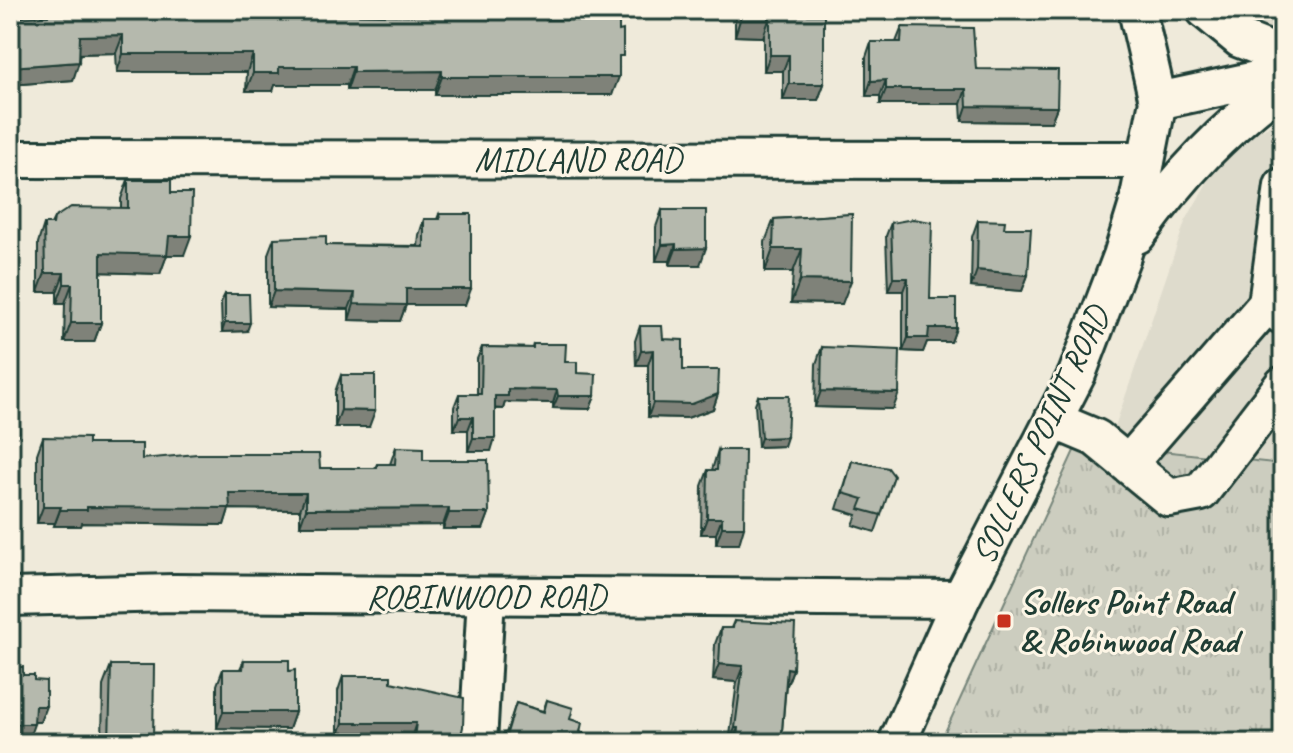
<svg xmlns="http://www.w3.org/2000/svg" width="1293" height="753" font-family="Caveat,sans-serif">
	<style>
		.built { fill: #dedbcc }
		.park { fill: url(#park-tufts); stroke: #76857a; stroke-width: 2 }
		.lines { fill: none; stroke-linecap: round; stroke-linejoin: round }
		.minor-casing { stroke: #1f3d34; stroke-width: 42 }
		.minor { stroke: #fcf5e5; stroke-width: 36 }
		.wall { fill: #9c9f95; stroke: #1f3d34; stroke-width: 2 }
		.shaded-wall { fill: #7f8279; stroke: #1f3d34; stroke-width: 2 }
		.building { fill: #b5b9ad; stroke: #1f3d34; stroke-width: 2 }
		.poi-dot { fill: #c8321e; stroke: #fcf5e5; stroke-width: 3 }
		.labels { text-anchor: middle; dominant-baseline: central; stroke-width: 6; stroke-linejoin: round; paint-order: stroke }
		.street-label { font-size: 34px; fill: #1f3d34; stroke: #fcf5e5 }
		.poi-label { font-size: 34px; font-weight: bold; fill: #1f3d34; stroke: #fcf5e5; text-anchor: start }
	</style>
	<defs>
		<pattern id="park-tufts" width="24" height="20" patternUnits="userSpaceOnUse" patternTransform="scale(2)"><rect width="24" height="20" fill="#cccdbf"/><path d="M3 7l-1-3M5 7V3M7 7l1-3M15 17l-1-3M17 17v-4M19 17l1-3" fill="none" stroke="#afb1a5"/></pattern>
	</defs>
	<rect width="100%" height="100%" fill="#efeada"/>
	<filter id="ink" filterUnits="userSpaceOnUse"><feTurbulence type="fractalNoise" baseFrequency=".0125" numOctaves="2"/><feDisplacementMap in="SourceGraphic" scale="16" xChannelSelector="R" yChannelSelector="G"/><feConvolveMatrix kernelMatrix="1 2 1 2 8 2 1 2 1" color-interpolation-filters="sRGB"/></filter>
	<g filter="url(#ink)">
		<g class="built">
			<path d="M853,10H1096L1098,17L947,21L948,17L853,14Z"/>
			<path d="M1215,10H1283V45Z"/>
			<path d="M1283,118V463L1109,444L1185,222L1212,174L1254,134Z"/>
		</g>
		<path class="park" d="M1078,442L1283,464V743H940Z"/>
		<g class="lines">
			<g class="minor-casing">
				<g id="minor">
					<path d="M1205,10L1240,39L1283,56"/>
					<path d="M1158,101L1283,74"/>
					<path d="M10,159L1146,160"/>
					<path d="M1137,235C1182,172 1222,131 1283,84"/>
					<path d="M1267,304L1283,186"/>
					<path d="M1053,420L1096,438L1169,498L1201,492L1283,385"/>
					<path d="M1129,463L1267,304L1283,316"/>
					<path d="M10,597L174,593L961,599"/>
					<path d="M478,743L486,596"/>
					<path d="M897,743L961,599L1077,374L1122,256L1137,207L1158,101L1137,10"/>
				</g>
			</g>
			<use href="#minor" class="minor"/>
		</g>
		<g class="wall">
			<path d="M43,10H322V14L438,16L440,10H491V13L546,20L619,68L612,95H435V90H347V85H275L273,91H246L247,72H117L116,53L80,54L73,80L10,85V18L42,16Z"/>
			<path d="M735,10H769V19L770,15L824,84L818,100H783V71H764V32L763,37L735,36Z"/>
			<path d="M902,27L976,69L1057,107L1051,122L962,121L961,104H880V96H866V57L871,42H896Z"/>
			<path d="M128,180L171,193L184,255H167L160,274L101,272V323L94,342H64L65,303H57V292H38V243L44,224H51L54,218L121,208V199Z"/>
			<path d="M662,210L700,265H670V261H656V227Z"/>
			<path d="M439,214L465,305H406L400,321L349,320V309L268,307V254L274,238L326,245L418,246L419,235L424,219H437Z"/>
			<path d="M852,214L842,304L791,303L793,272H765V242L774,219Z"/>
			<path d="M978,220L1004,228L1028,275L1022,291L971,287L972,237Z"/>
			<path d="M891,223L930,299L956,328L951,342H927L923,352L903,351V291H888L886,236Z"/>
			<path d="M225,294L247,331L222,332L221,302Z"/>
			<path d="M640,326L663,339L683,370L718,394L713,409L687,418L648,417V365H636L635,341Z"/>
			<path d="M533,344L565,362L577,373L595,396L590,409L553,408V403L505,402L503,409H495L491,451H468V430H454V407L459,394H477V359L482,347L532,348Z"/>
			<path d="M822,347L893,409L815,407L816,364Z"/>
			<path d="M341,375L369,427H335V392Z"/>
			<path d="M758,396L784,446L758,447L755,404Z"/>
			<path d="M43,437L88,444L142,459L320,468H375L377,464H390L396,447L423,460L489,513L483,529H443V525L300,526V510L229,509L224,525L82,523L81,526H54L55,523H37V454Z"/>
			<path d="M718,450L739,544H716V534H701L702,486L708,470H712Z"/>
			<path d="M852,461L881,515L875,532L853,525L857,515L837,509Z"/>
			<path d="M734,621L793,669L787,685H786L781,743H729L737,682L713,680L715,644L721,628H731Z"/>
			<path d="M244,660L295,712L289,729L217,728V685L223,669H240Z"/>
			<path d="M111,665L153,743H102L103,686Z"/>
			<path d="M343,676L391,682L459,743H410L411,738H338V691Z"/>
			<path d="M547,700L570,719L580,732L590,743H497L498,740L506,733L516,703L543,711Z"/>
		</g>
		<g class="shaded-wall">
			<path d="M740,20H769L763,37L735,36Z"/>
			<path d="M123,35L116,53L74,54L80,36Z"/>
			<path d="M123,54H253L247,72H117Z"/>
			<path d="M770,55H789L783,71H764Z"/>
			<path d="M79,62L73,80L10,85V67Z"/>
			<path d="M279,67H353L347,85H275L273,91H246L253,73Z"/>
			<path d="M442,71L435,90H347L353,72Z"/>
			<path d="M442,77H619L612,95H435Z"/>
			<path d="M886,80L880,96H866L871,81Z"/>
			<path d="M789,84H824L818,100H783Z"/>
			<path d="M886,89H966L961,104H880Z"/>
			<path d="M967,106L1057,107L1051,122L962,121Z"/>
			<path d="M169,236H191L184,255H167L160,274L94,272L101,253Z"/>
			<path d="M676,244L670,261H656L662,245Z"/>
			<path d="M706,248L700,265H670L676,249Z"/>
			<path d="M773,249H802L793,272H765Z"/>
			<path d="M977,270L1028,275L1022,291L971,287Z"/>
			<path d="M45,273H64L57,292H38Z"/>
			<path d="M893,278H908L903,291H888Z"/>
			<path d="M800,280L851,281L842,304L791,303Z"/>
			<path d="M64,284H72L65,303H57Z"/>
			<path d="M406,289H471L465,305H406L400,321L349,320L354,304Z"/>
			<path d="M274,291L355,293L349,309L268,307Z"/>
			<path d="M71,323H101L94,342H64Z"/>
			<path d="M225,323H250L247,331L222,332Z"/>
			<path d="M929,328H956L951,342H927L923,352L903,351L908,338Z"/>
			<path d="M653,350L648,365H636L641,351Z"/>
			<path d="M508,389L557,390L553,403L505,402L503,409L490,408L495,396Z"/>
			<path d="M821,391L899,393L893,409L815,407Z"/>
			<path d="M718,394L713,409L687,418L648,417L653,403Z"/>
			<path d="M558,396H595L590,409L553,408Z"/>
			<path d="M341,410L375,411L369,427H335Z"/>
			<path d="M459,417H473L468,430H454Z"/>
			<path d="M10,432H19L16,440H10Z"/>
			<path d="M787,437L784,446L758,447L761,438Z"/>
			<path d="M473,438H495L491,451H468Z"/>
			<path d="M229,493H306L300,510L229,509L224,525L82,523L81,526H54L60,510Z"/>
			<path d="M43,507H61L55,523H37Z"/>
			<path d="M449,508L443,525L300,526L306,509Z"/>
			<path d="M449,513H489L483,529H443Z"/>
			<path d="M707,518H722L716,534H701Z"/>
			<path d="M722,527H744L739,544H716Z"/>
			<path d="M719,664L743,666L737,682L713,680Z"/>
			<path d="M787,668L793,669L787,685H781Z"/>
			<path d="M35,706H46L40,722H29Z"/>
			<path d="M223,712H295L289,729L217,728Z"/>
			<path d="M343,723H416L411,738H338Z"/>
			<path d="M10,724H34L28,741L10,740Z"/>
			<path d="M735,728H738L732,743H729Z"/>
		</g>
		<g class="building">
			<path d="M48,10H322V14L441,16V10H491V13L546,12V20L619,19V31L623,30V56H619V77H442V71L353,72V67H279V73H253V54H123V35L80,36L79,62L10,67V18L48,16Z"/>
			<path d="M741,10H769V20H740Z"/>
			<path d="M770,15H824V84H789V55H770Z"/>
			<path d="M902,27L973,28L976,69L1058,70L1057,107L967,106L966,89H886V80L871,81V42H901Z"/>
			<path d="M128,180H171V193H192L191,236H169L167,255L101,253V323H71L72,284H64V273H45L44,224H53L54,218L71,207L128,208Z"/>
			<path d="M662,210H706V248L676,249V244L662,245Z"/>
			<path d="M439,214H471V289H406V305L354,304L355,293L274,291V238L326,236V245L424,247V219H440Z"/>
			<path d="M852,214L851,281L800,280L802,249H773L774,219Z"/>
			<path d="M913,219L932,222L930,299H956V328H929L928,338H908V278H893L891,223Z"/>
			<path d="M978,220L1005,221L1004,228H1031L1028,275L977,270Z"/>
			<path d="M225,294H249L250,323H225Z"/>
			<path d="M640,326H662L663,339L683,340V370H719L718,394L692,404L653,403V350L641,351Z"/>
			<path d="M533,344H566L565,362H577V373L596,374L595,396H558L557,390L508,389V396H495V438H473V417H459V394H481L482,347L533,348Z"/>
			<path d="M822,347L900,350L899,393L821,391Z"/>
			<path d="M341,375H375V411L341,410Z"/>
			<path d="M758,396H789L787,437L761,438Z"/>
			<path d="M18,401L19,432H10V402Z"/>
			<path d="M43,437L88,438V444H142V459L197,454H319L320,468H377V464H395L396,447L423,448V460H488L489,513H449V508L306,509V493H229L230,508L87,507V510H60L61,507H43Z"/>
			<path d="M718,450H745L744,527H722V518H707L708,470H717Z"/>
			<path d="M852,461L888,468L894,476L881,515L859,509L863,499L843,493Z"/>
			<path d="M734,621L795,624L793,669L787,668L781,743L737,742L738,728H735L743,666L719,664L721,628H733Z"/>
			<path d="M244,660H289V671L295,670V712H223V669H243Z"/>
			<path d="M111,665H154L153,743H109Z"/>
			<path d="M10,667H23V675H34V680L46,681V706H35L34,724H10Z"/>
			<path d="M343,676H391V682L464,698L463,727L459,743H425L426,741L414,738L416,723H343Z"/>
			<path d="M547,700L573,708L570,719L582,723L580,732L592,736L590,743H498V740L504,733H507L516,703L544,712Z"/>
		</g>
	</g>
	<rect class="poi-dot" x="996" y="613" width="16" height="16" rx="4"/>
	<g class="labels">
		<g class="street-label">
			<text x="578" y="159">MIDLAND ROAD</text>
			<text transform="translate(1040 435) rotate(-65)">SOLLERS POINT ROAD</text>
			<text x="486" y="596">ROBINWOOD ROAD</text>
		</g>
		<g class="poi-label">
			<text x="1020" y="601">Sollers Point Road<tspan x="1020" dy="39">&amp; Robinwood Road</tspan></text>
		</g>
	</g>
	<rect width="1293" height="753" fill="none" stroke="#fcf5e5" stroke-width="40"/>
	<rect x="20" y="20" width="1253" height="713" fill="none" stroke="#1f3d34" stroke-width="3" filter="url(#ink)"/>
</svg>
